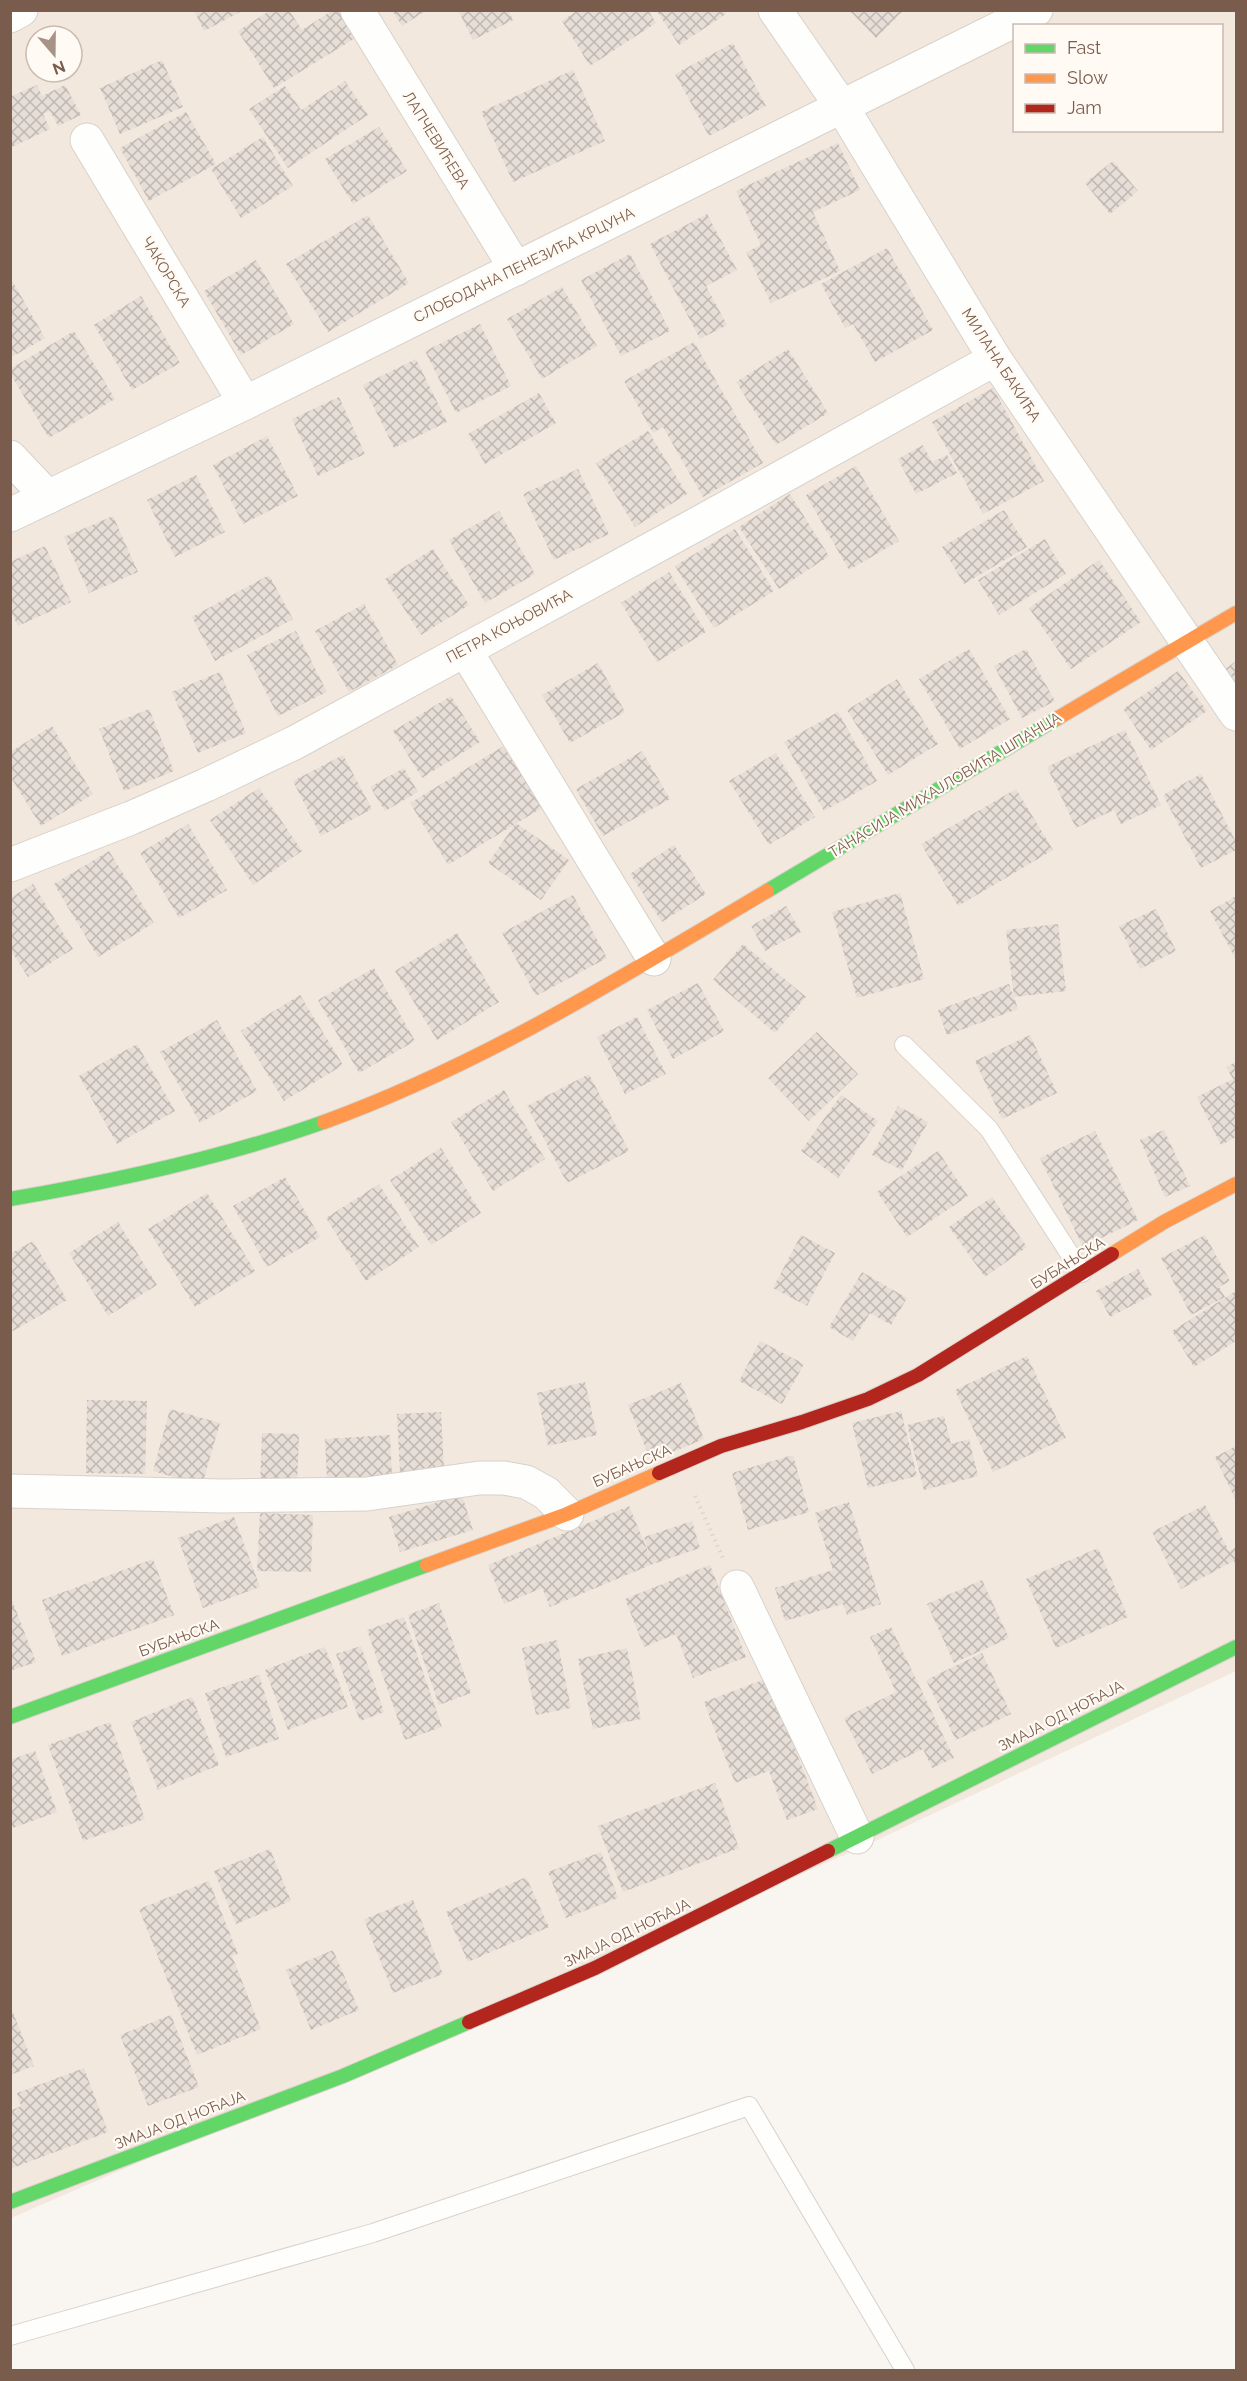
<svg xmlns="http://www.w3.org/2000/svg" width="1247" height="2381" font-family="Raleway,sans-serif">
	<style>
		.residential { fill: #f2e8de; fill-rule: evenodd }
		.building { fill: url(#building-cross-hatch) }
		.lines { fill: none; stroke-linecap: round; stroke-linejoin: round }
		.lane-casing { stroke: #d7d1cb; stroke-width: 20 }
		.street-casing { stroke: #d7d1cb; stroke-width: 35 }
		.fast-casing { stroke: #d9d2cb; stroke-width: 16 }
		.slow-casing { stroke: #d9d2cb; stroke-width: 16 }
		.jam-casing { stroke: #d9d2cb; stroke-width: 16 }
		.path { stroke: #dcd5d0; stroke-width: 4; stroke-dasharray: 1.5 4.5; stroke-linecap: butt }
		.lane { stroke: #fefefd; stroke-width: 18 }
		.street { stroke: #fefefd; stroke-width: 33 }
		.fast { stroke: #63d668; stroke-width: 14 }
		.slow { stroke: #ff974d; stroke-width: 14 }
		.jam { stroke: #b3261e; stroke-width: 14 }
		.labels { text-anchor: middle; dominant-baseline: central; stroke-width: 4.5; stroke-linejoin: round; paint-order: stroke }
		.street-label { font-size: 15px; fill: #7a5c4d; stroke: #fffaf3 }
	</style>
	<defs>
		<pattern id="building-cross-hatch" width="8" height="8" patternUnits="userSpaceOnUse" patternTransform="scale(1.5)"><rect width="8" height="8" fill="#e6ded7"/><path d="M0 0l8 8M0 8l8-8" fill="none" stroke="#bfb7b1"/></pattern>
	</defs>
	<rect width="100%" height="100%" fill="#f9f5f0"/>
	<path class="residential" d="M11,11H1236V1671L858,1849L11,2218ZM1014,26H1222V130H1014ZM36,36H72V72H36Z"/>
	<g class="building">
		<path d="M194,10H244L204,31Z"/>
		<path d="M271,10H289L302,30L333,10H340L357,37L274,88L238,31Z"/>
		<path d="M392,10H427L402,26Z"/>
		<path d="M458,10H508L513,20L473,40Z"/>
		<path d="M578,10H648L656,23L590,66L562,21Z"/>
		<path d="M656,10H723L726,14L679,45Z"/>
		<path d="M849,10H904L876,38Z"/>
		<path d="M733,43L766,106L709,136L675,74Z"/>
		<path d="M162,60L183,107L120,134L100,88Z"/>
		<path d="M573,70L605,141L513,182L481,112Z"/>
		<path d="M345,81L368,115L288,168L249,109L285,86L301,110Z"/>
		<path d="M37,85L42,96L65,85L81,115L58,126L50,111L43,114L50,129L12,147L10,97Z"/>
		<path d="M186,112L216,164L149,201L120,148Z"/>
		<path d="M379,127L407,171L353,204L325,159Z"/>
		<path d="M263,137L293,186L241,218L211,169Z"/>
		<path d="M838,143L860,190L813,212L840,271L771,303L746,252L761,245L736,191Z"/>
		<path d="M1113,161L1138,191L1110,214L1085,183Z"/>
		<path d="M707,214L737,270L706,286L727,325L700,339L650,244Z"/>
		<path d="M368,215L409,283L328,332L286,264Z"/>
		<path d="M887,248L933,330L875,362L853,324L845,328L821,284Z"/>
		<path d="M630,254L670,331L621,356L581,280Z"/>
		<path d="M256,260L294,324L241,355L204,291Z"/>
		<path d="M10,277L45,338L10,358Z"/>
		<path d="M562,287L597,346L542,379L507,319Z"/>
		<path d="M141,296L180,363L132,390L94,325Z"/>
		<path d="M480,324L511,386L456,413L425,351Z"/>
		<path d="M74,331L115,399L49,438L10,373V369Z"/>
		<path d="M694,342L763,463L703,497L663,427L653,433L624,381Z"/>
		<path d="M788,349L828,413L776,445L736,382Z"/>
		<path d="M416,359L447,422L394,448L363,385Z"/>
		<path d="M993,388L1044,481L983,514L932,422Z"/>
		<path d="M539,393L556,423L485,464L468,434Z"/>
		<path d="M339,397L365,454L318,476L292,419Z"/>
		<path d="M648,431L687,494L635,527L596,463Z"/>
		<path d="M267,436L298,496L243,524L213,465Z"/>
		<path d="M923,445L932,462L947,455L957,473L916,494L898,459Z"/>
		<path d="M856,466L899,541L849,570L806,495Z"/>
		<path d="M578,469L609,534L554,560L523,494Z"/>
		<path d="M196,475L225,532L175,557L147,500Z"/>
		<path d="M790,494L829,556L779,589L739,527Z"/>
		<path d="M1004,510L1027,547L964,584L942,547Z"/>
		<path d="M499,511L535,574L485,603L449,540Z"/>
		<path d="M113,516L138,572L89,593L64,537Z"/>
		<path d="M735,529L774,591L714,628L675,566Z"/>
		<path d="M1045,539L1066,574L999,615L978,580Z"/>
		<path d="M45,546L71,602L18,626L10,610V562Z"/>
		<path d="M433,549L469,605L421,635L385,579Z"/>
		<path d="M1099,560L1141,622L1071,669L1029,608Z"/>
		<path d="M669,572L706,632L657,662L621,603Z"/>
		<path d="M269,575L293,619L215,661L192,617Z"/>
		<path d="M364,604L398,665L349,692L315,631Z"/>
		<path d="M296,631L327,692L278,716L247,655Z"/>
		<path d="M969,649L1010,719L960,749L919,679Z"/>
		<path d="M1026,649L1055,701L1022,718L994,666Z"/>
		<path d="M1236,661V687L1224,670Z"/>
		<path d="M598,663L625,712L570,743L542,695Z"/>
		<path d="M1178,671L1207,711L1151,750L1123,709Z"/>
		<path d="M220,672L246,733L198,753L172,692Z"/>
		<path d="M897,679L938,744L888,775L847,710Z"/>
		<path d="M451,696L480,742L422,778L393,731Z"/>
		<path d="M149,709L174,771L124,791L99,729Z"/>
		<path d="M838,712L877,781L824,811L784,742Z"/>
		<path d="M52,726L93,794L41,826L10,776V752Z"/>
		<path d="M1125,730L1161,805L1121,824L1114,810L1076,828L1047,767Z"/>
		<path d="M507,744L545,806L448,865L410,803Z"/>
		<path d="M642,751L670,799L603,836L576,789Z"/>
		<path d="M776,753L815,817L769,845L729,781Z"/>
		<path d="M343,755L372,809L321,836L293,781Z"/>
		<path d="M404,768L418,792L385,811L370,787Z"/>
		<path d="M1201,774L1236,842V850L1201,868L1163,795Z"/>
		<path d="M259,788L302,851L253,885L210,820Z"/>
		<path d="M1016,789L1053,850L958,906L921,844Z"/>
		<path d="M516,823L569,860L541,900L488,863Z"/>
		<path d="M188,824L227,890L179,918L140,853Z"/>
		<path d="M674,845L706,894L662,922L630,874Z"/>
		<path d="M109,851L154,923L98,957L54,884Z"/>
		<path d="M33,884L73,949L28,977L10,949V898Z"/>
		<path d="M900,893L924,979L857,998L832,912Z"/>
		<path d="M573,895L607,958L536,996L502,933Z"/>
		<path d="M1236,896V960L1210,911Z"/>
		<path d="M786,906L801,932L765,951L751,926Z"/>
		<path d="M1156,909L1176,951L1140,969L1119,926Z"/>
		<path d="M1058,924L1066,991L1014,997L1018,1009L947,1035L938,1010L1009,984L1014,997L1006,930Z"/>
		<path d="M457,933L499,1002L437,1040L395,971Z"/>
		<path d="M743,944L806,997L775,1033L713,980Z"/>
		<path d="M374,968L415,1041L359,1073L318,1000Z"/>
		<path d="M698,983L724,1031L673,1059L647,1010Z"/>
		<path d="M300,995L343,1065L284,1101L241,1031Z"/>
		<path d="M637,1017L666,1074L625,1094L597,1037Z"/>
		<path d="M217,1020L257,1091L200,1123L160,1052Z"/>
		<path d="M817,1032L858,1074L809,1121L768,1078Z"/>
		<path d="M1030,1035L1057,1093L1002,1119L975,1061Z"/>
		<path d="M137,1044L175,1111L117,1144L79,1076Z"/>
		<path d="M1236,1062V1137L1221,1145L1197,1097L1233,1079L1226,1067Z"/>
		<path d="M589,1074L629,1151L567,1183L527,1106Z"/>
		<path d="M504,1090L545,1159L493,1191L451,1122Z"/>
		<path d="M841,1095L878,1121L838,1178L801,1151Z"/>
		<path d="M898,1106L928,1122L902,1170L872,1155Z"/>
		<path d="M1164,1130L1190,1186L1165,1197L1140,1140Z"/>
		<path d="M1095,1131L1138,1220L1083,1247L1040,1158Z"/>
		<path d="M441,1148L481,1213L431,1245L390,1180Z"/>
		<path d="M938,1151L968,1196L907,1237L877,1192Z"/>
		<path d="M285,1177L320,1237L267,1267L233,1206Z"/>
		<path d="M379,1184L419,1247L366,1281L326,1218Z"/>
		<path d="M207,1193L255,1271L195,1307L148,1229Z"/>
		<path d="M992,1197L1027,1247L985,1277L949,1227Z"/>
		<path d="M118,1222L157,1285L108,1316L69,1253Z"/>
		<path d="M801,1235L835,1253L807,1306L773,1288Z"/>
		<path d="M1205,1235L1230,1281L1219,1287L1225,1297L1191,1315L1161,1258Z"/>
		<path d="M33,1241L67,1300L13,1331L10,1328V1254Z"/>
		<path d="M1138,1269L1152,1295L1110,1317L1096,1291Z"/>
		<path d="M862,1272L907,1298L891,1325L870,1313L853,1341L829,1327Z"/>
		<path d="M1236,1291V1341L1194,1367L1172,1331Z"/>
		<path d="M760,1341L804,1364L782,1404L739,1381Z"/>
		<path d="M1027,1356L1066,1438L993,1472L955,1390Z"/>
		<path d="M585,1382L597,1435L548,1446L537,1393Z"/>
		<path d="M681,1383L704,1439L651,1461L628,1405Z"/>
		<path d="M87,1400L147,1401L145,1474L86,1473Z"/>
		<path d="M170,1409L220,1423L202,1485L153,1471Z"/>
		<path d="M901,1411L917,1476L868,1488L852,1423Z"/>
		<path d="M441,1412L444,1470L400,1473L397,1414Z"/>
		<path d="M944,1416L951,1444L969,1439L978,1476L924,1490L907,1425Z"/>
		<path d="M262,1433L299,1434L297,1488L260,1487Z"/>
		<path d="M390,1435L392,1477L327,1480L325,1439Z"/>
		<path d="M1236,1446V1501L1215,1457Z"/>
		<path d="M793,1455L809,1512L748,1530L732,1473Z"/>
		<path d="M462,1495L473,1530L400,1552L389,1517Z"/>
		<path d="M849,1502L881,1604L847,1615L843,1604L785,1621L775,1588L833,1570L815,1513Z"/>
		<path d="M1205,1505L1229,1551L1236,1547V1566L1234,1561L1181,1589L1152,1532Z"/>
		<path d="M629,1506L650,1556L644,1537L692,1521L700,1548L653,1564L550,1607L542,1588L504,1604L488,1565Z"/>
		<path d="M260,1513L313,1515L311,1572L257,1571Z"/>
		<path d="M234,1517L260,1587L203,1608L178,1538Z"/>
		<path d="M1098,1548L1128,1617L1056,1648L1026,1579Z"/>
		<path d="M153,1559L174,1615L62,1656L42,1600Z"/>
		<path d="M710,1565L746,1657L693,1678L676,1634L644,1647L625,1599Z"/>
		<path d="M982,1580L1009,1638L954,1663L927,1604Z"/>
		<path d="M10,1595L36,1662L10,1671Z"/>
		<path d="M439,1603L471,1693L439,1705L408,1615Z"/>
		<path d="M404,1617L442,1727L405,1740L367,1630Z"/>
		<path d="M891,1627L954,1758L932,1768L923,1749L872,1774L844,1718L896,1692L870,1637Z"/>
		<path d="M557,1640L571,1708L536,1715L522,1648Z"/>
		<path d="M361,1646L384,1712L360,1721L336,1654Z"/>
		<path d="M325,1647L348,1707L288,1730L265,1670Z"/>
		<path d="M627,1648L641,1719L593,1729L578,1659Z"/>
		<path d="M982,1653L1011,1714L956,1740L926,1680Z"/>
		<path d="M259,1675L279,1739L226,1757L205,1693Z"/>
		<path d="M768,1678L818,1809L787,1820L769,1771L735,1783L704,1702Z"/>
		<path d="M192,1697L219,1765L158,1790L131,1722Z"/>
		<path d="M110,1722L145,1819L83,1841L48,1745Z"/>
		<path d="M35,1751L57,1812L10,1829V1760Z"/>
		<path d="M715,1783L739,1848L623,1892L598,1826Z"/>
		<path d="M270,1849L291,1901L236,1924L214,1871Z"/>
		<path d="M601,1852L618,1898L566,1918L548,1872Z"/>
		<path d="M526,1877L549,1927L468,1962L446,1912Z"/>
		<path d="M209,1881L238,1954L232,1956L261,2029L197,2055L139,1909Z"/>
		<path d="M413,1900L443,1974L393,1993L364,1919Z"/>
		<path d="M333,1950L359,2010L311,2030L286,1970Z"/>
		<path d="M10,2005L34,2066L10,2075Z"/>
		<path d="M171,2015L199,2087L148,2106L120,2035Z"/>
		<path d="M84,2068L108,2132L10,2169V2111L21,2106L17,2093Z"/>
	</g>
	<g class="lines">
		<g class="lane-casing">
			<g id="lane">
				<path d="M904,1045L989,1129L1082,1273"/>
				<path d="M10,2336L373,2233L749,2106L905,2370"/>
			</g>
		</g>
		<g class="street-casing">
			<g id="street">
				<path d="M357,10L516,269"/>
				<path d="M775,10L842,107L995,359L1236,714"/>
				<path d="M10,16L21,10"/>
				<path d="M87,140L245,403"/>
				<path d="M10,457L48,497"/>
				<path d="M10,515L245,403L1036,10"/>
				<path d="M465,650L654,959"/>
				<path d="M10,865L131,818L206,785L294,743L697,524L995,359"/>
				<path d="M10,1491L223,1496L367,1494L479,1478H504L526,1482L546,1493L567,1514"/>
				<path d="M737,1587L857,1837"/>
			</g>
		</g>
		<g class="fast-casing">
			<g id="fast">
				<path d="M767,891L1058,718"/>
				<path d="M10,1199C116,1181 222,1158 324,1122"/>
				<path d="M10,1717L427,1565"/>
				<path d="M828,1851L1236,1647"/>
				<path d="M10,2202L343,2076L469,2022"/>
			</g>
		</g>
		<g class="slow-casing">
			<g id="slow">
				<path d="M1058,718L1236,613"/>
				<path d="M324,1122C481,1065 624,976 767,891"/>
				<path d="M1112,1254L1164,1222L1236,1184"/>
				<path d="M427,1565L567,1514L659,1473"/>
			</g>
		</g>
		<g class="jam-casing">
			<g id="jam">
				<path d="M659,1473L721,1446L802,1422L868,1399L918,1375L1112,1254"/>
				<path d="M469,2022L595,1968L828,1851"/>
			</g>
		</g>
		<path class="path" d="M695,1496L723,1558"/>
		<use href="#lane" class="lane"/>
		<use href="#street" class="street"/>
		<use href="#fast" class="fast"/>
		<use href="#slow" class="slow"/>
		<use href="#jam" class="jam"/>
	</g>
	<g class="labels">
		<g class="street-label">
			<text transform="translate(436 140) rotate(58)">ЛАПЧЕВИЋЕВА</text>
			<text transform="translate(524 265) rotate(-26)">СЛОБОДАНА ПЕНЕЗИЋА КРЦУНА</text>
			<text transform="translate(166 272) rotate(59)">ЧАКОРСКА</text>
			<text transform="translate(1001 365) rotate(57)">МИЛАНА БАКИЋА</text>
			<text transform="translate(509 626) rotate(-28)">ПЕТРА КОЊОВИЋА</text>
			<text transform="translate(945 785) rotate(-31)">ТАНАСИЈА МИХАЈЛОВИЋА ШПАНЦА</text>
			<text transform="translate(1068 1263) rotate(-32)">БУБАЊСКА</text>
			<text transform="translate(632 1466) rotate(-24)">БУБАЊСКА</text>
			<text transform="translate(179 1638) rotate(-20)">БУБАЊСКА</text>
			<text transform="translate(1061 1716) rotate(-27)">ЗМАЈА ОД НОЋАЈА</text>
			<text transform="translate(627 1933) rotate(-26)">ЗМАЈА ОД НОЋАЈА</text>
			<text transform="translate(180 2120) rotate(-21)">ЗМАЈА ОД НОЋАЈА</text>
		</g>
	</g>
	<rect width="1247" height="2381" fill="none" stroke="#7a5c4d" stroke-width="24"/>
	<rect x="1013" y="24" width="210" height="108" fill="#fffaf3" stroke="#cabbb1" stroke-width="1.5"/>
	<rect x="1025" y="44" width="30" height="9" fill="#63d668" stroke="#cabbb1" stroke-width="1.5"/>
	<text x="1067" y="54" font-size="18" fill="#7a5c4d">Fast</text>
	<rect x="1025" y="74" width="30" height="9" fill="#ff974d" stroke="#cabbb1" stroke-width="1.5"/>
	<text x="1067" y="84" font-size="18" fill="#7a5c4d">Slow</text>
	<rect x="1025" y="104" width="30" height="9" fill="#b3261e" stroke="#cabbb1" stroke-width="1.5"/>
	<text x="1067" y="114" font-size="18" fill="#7a5c4d">Jam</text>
	<g transform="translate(54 54) rotate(160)"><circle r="28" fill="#fffaf3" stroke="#cabbb1" stroke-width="1.5"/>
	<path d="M0-4.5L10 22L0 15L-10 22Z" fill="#a69286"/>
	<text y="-9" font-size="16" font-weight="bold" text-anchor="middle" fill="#7a5c4d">N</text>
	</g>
</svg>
